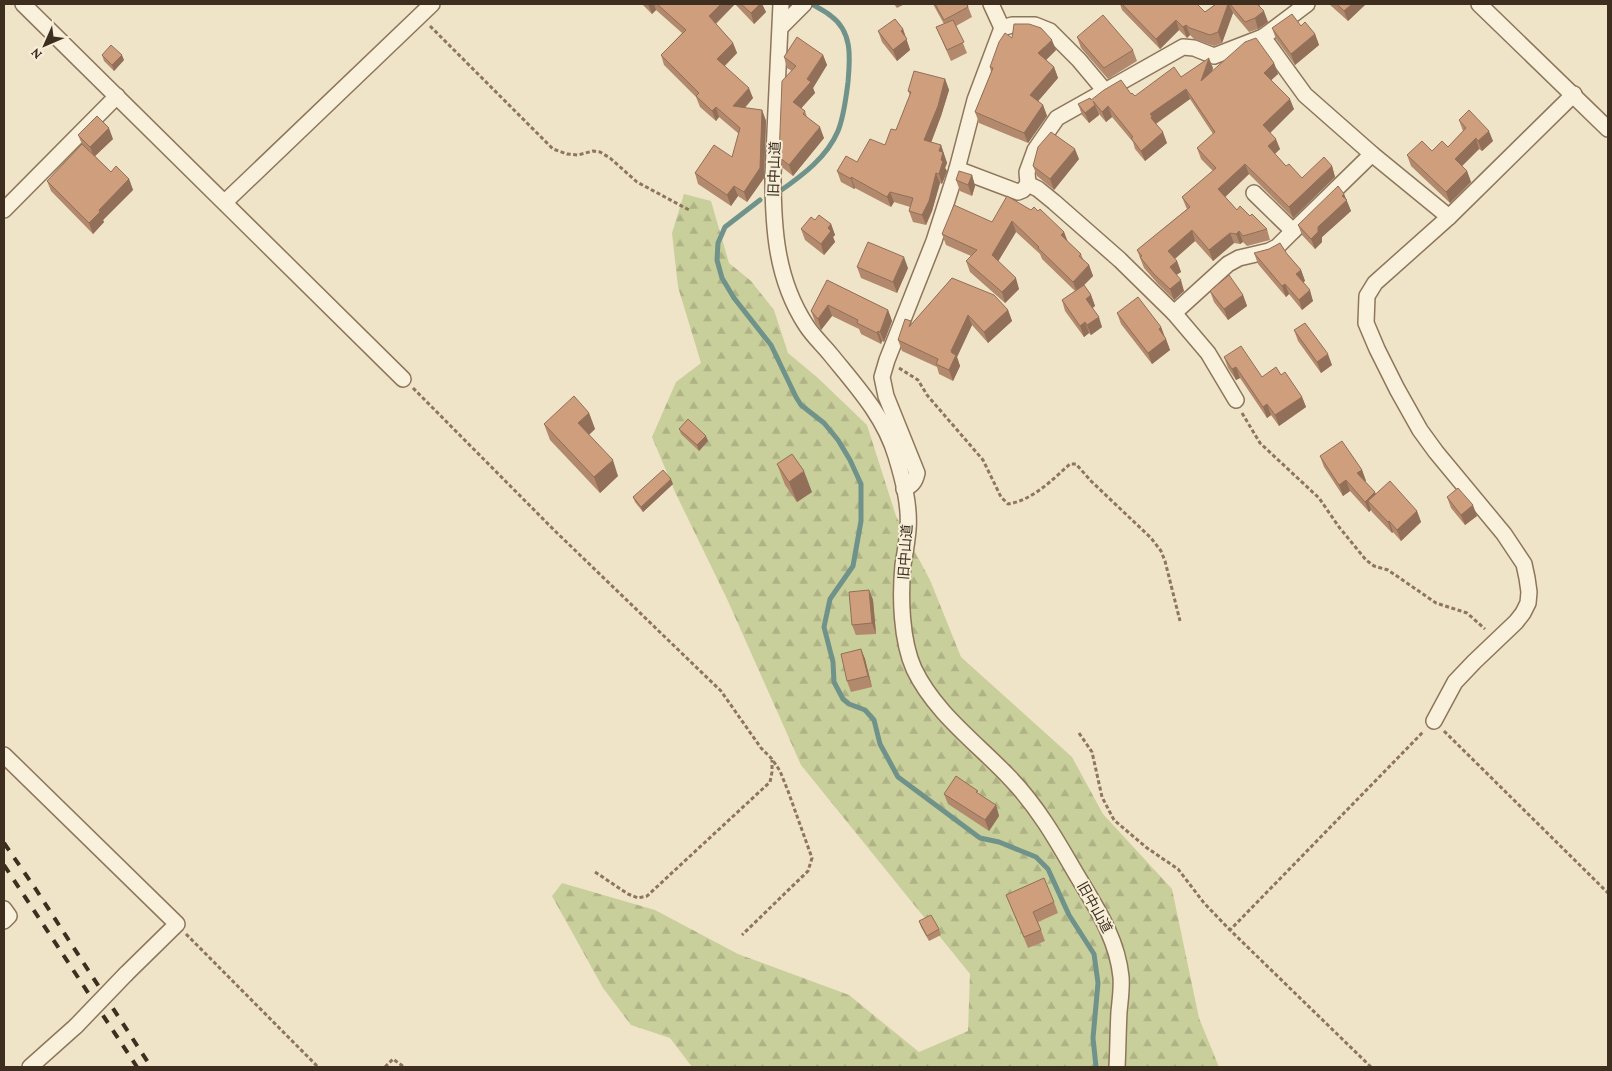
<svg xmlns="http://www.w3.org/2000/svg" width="1612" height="1071" font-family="'Crimson Pro','Noto Sans JP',serif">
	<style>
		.forest { fill: url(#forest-firs) }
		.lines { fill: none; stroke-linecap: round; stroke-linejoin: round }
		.stream { stroke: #6f938a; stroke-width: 5 }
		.minor-casing { stroke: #8d765c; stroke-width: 18 }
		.path { stroke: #8d765c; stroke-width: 3; stroke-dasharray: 4 2.5; stroke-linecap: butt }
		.minor { stroke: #faf1dc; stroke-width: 15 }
		.rail { stroke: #3d2e20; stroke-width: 4; stroke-dasharray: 9 9; stroke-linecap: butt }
		.minor-bridge-casing { stroke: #8d765c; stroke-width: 18; stroke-linecap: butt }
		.minor-bridge { stroke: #faf1dc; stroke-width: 15 }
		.wall { fill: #b2896c }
		.shaded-wall { fill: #916f58 }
		.building { fill: #cf9f7d; stroke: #916f58 }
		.labels { text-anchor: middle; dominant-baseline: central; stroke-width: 4; stroke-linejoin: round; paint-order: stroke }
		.street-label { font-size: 14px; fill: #3d2e20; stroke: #f7eed8 }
	</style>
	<defs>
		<pattern id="forest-firs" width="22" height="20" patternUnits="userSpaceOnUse" patternTransform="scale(1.25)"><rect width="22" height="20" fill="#c9cf9b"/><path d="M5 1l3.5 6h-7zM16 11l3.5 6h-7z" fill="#aeb285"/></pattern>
	</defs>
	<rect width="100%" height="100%" fill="#f0e4c8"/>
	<path class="forest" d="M684,194L711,201L729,263L751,281L774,310L788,353L818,378L867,425L896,516L930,580L961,657L1072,757L1103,814L1172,889L1199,1018L1219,1067H692L670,1038L631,1025L603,988L552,896L562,883L655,910L738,954L849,995L919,1052L968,1031L970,974L801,765L727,599L675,492L652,437L676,382L701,363L678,287L672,233Z"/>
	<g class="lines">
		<g class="stream">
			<path d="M780,191C803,175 827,157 838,131C844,116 846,98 848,82C850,59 853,32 831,16C825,11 818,8 812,4"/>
			<path d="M760,200L725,227L718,243L717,260L722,278L734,298L771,345L796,397L801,405L824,423L838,440L850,460L861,484V521L853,566L830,599L824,627L833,662L834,682L843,699L849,704L865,710L874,720L880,744L898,777L980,838L999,842L1036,857L1048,869L1069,915L1094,954L1098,983L1093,1038L1096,1067"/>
		</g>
		<g class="minor-casing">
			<g id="minor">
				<path d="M23,4L403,379"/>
				<path d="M781,4L773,175C773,228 776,279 806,325C813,336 823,345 831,355C857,387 884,416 896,456C903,479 910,505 908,530C907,542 905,553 903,565C900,596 901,640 914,669C935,713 977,743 1010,778C1037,806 1056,839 1075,872C1095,906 1117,937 1121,977C1122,988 1120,1001 1119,1012C1118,1030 1118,1049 1117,1067"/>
				<path d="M1479,4L1608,129"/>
				<path d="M781,27L804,4"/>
				<path d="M1002,28L1012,25H1035L1050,31L1079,60L1105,91L1183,47L1194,48L1214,56L1263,37L1307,4"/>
				<path d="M1263,37L1305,95L1372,154L1449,217"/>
				<path d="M957,169L1018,192L1023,190L1028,184L1038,189L1054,202L1120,260L1174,313L1208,353L1236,400"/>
				<path d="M1028,184L1027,172L1035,150L1057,118L1105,91"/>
				<path d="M1254,193L1293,231L1372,154"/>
				<path d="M225,202L432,4"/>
				<path d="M4,210L117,96"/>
				<path d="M1174,313L1228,264L1239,258L1269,251L1277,247L1293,231"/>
				<path d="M904,489C912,485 915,482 917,473L886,396L882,377L887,360L934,241L957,169L975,100L1002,28L991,4"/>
				<path d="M1434,721L1455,682L1474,662L1516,622L1523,613L1528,603L1529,592L1527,578L1524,564L1504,534L1436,452L1420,430L1397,389L1377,349L1366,323L1367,296L1375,283L1449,217L1574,94"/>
				<path d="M4,755L177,924L126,974"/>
				<path d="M4,909L9,916L4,921"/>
				<path d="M30,1067L76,1026"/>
			</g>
		</g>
		<g class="path">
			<path d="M430,26L553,149L567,154L578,155L593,151L600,152L610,158L637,182L691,211"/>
			<path d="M899,368L918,380L927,395L983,460L1001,497L1008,504C1033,500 1052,480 1070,464H1076L1091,481L1151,538L1161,551L1165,561L1180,621"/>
			<path d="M413,388L554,530L721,691L761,748L772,759L780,771L788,791L812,858L808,871L742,935"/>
			<path d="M1242,413L1260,443L1319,498L1339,527L1366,560L1374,566L1388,570L1436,603L1467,613L1485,629"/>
			<path d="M1444,731L1608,893"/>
			<path d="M1079,733L1092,752L1102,797L1114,820L1147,848L1178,869L1204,903L1230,930"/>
			<path d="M595,872L628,894L638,898L647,896L770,782L772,772V760"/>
			<path d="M186,934L318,1067"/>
			<path d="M385,1067L393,1059L404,1067"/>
			<path d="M1371,1067L1230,930L1424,731"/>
		</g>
		<use href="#minor" class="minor"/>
		<g class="rail">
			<path d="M4,843L35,888L151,1067"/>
			<path d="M4,865L137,1067"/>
		</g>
		<g class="minor-bridge-casing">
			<path id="minor-bridge" d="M76,1026L126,974"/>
		</g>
		<use href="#minor-bridge" class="minor-bridge"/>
	</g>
	<g class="wall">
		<path d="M642,4H762L766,12L754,24L735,4L716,24L733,43L737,53L725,66L753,98L745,108L762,110L766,121L764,178L747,202L738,196L731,206L698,184L695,173L732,157L739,134L719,117L716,121L700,107L696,97L664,65L661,55L682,33L656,10L652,14Z"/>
		<path d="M894,4H905L897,8Z"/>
		<path d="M933,4H967L972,17L956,26L967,53L951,61L936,27L944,24Z"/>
		<path d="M1120,4H1197L1205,12L1216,4H1259L1268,22L1258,29L1249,32L1233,13L1222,43L1214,46L1194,39L1190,35L1187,38L1179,30L1160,49L1122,10Z"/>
		<path d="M1329,4H1366L1348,21Z"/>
		<path d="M1301,26L1315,34L1319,45L1295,65L1276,39L1272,28Z"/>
		<path d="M903,29L910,50L897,61L882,42L878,31Z"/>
		<path d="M1077,37L1133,50L1137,61L1108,79L1081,48Z"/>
		<path d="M1012,38L1056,50L1046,60L1054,67L1058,78L1038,101L1043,105L1047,116L1028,143L979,123L975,112L991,72L990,67Z"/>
		<path d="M102,55L124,60L114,71L104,61Z"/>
		<path d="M823,55L827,65L813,88L815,93L801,108L805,111L807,117L824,138L793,176L783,168L779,157L792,71L787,68L784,57Z"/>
		<path d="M1274,63L1278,74L1271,80L1294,109L1270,133L1280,149L1275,154L1286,166L1302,178L1332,166L1335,177L1293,218L1249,174L1225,197L1237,210L1250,216L1267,229L1270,240L1247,246L1243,242L1240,244L1234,243L1213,261L1195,241L1175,259L1177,261L1181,272L1176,275L1184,291L1174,300L1158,284L1144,268L1137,250L1187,209L1186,207L1182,197L1213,171L1201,159L1197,148L1213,134L1190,99L1156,124L1167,143L1145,161L1135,149L1133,142L1112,117L1106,122L1099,114V115L1089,123L1082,115L1078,104L1091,100L1131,94L1135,96L1181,77L1213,68L1212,71Z"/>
		<path d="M945,79L949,90L941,116L931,142L941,145L947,163L945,168L947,171L942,184L940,183L932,211L926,225L913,222L909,211L910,207L894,202L891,207L855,188L854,189L841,182L837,171L857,162L885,145L896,130L910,95L908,91Z"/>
		<path d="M1459,120L1493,141L1482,151L1479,149L1462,166L1467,171L1471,182L1450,203L1411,166L1407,155L1432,151L1448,147L1463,131Z"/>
		<path d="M78,135L113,139L95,156L111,172L129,179L133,190L103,220L104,222L93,234L51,191L47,181L82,144Z"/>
		<path d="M1079,159L1054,190L1037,176L1033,166Z"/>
		<path d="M972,175L975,186L972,196L960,191L956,180Z"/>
		<path d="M1344,194L1351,211L1322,237V242L1315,249L1302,235L1298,225Z"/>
		<path d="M1031,210L1064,232L1068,242L1081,254L1083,259L1089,265L1093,276L1084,285L1091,295L1095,306L1092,308L1102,327L1091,335L1089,333L1084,337L1065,311L1062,300L1075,291L1042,259L1040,254L1016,232L998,261L1019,289L1005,303L970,272L966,261L971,256L946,245L942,234L992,222Z"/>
		<path d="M831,224L835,235L833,237L835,242L824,255L805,240L801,229Z"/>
		<path d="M1254,253L1287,254L1301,270L1305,281L1303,282L1313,301L1302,310L1289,294L1286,297L1258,264Z"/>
		<path d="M857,267L908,268L897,293L861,278Z"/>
		<path d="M952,278L1008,310L1012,321L988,343L972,325L957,357L960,366L953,381L939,374L937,367L902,351L898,340L911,321L912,324Z"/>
		<path d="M827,280L888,310L892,321L884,342L882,341L881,344L861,334L859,329L832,316L821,330L815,322L811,311Z"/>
		<path d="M1210,291L1243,295L1247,306L1228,320L1214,302Z"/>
		<path d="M1117,313L1161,327L1170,350L1152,364L1121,324Z"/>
		<path d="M1294,330L1332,365L1321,373L1298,341Z"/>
		<path d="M1224,357L1262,377L1281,375L1302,397L1306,407L1279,426L1271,415L1267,418L1240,378L1236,380L1228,368Z"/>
		<path d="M589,413L595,429L589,435L618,476L600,493L550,440L544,424Z"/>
		<path d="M679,429L708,441L699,451L681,434Z"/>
		<path d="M1320,456L1362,470L1366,481H1365L1376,494L1417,511L1421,522L1401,541L1393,532L1392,533L1372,512L1371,510L1369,512L1350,491L1343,496L1324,467Z"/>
		<path d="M777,464L812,492L797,502L785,485Z"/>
		<path d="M673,484L643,512L635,502L633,497Z"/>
		<path d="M1447,497L1477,516L1465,525L1451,508Z"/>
		<path d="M869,590L873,600L876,634L856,635L852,625Z"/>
		<path d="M861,649L865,659L872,687L851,692L847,681Z"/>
		<path d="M944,794L996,805L999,816L989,831L948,804Z"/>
		<path d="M1006,895L1054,902L1058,913L1038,922L1045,941L1028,948Z"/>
		<path d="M919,921L939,929L941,935L929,941L921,927Z"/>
	</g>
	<g class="shaded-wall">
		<path d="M648,4H654L656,10L652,14Z"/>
		<path d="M721,4H735L713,26L709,16Z"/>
		<path d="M760,4H762L766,12L754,24L751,13Z"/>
		<path d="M1228,4H1229L1233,13L1222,43L1218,32Z"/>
		<path d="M1352,4H1366L1348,21L1344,11Z"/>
		<path d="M1264,11L1268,22L1258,29L1255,18Z"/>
		<path d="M1176,20L1179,30L1160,49L1156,39Z"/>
		<path d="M1186,25L1190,35L1187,38L1183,27Z"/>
		<path d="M903,29L910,50L897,61L893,50L901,31Z"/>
		<path d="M1315,34L1319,45L1295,65L1291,54Z"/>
		<path d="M1052,40L1056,50L1042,64L1038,53Z"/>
		<path d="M733,43L737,53L721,69L717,59Z"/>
		<path d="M122,55L124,60L114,71L112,65Z"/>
		<path d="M823,55L827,65L813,88L815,93L797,113L793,102Z"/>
		<path d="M1209,58L1213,68L1205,92L1201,81Z"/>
		<path d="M1274,63L1278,74L1268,83L1264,73Z"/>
		<path d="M1054,67L1058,78L1034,106L1030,95Z"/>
		<path d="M945,79L949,90L941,116L928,151L924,140Z"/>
		<path d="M749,88L753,98L737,116L733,106Z"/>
		<path d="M1186,89L1190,99L1155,124L1151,118L1150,114Z"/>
		<path d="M1290,99L1294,109L1267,136L1263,125Z"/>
		<path d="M1043,105L1047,116L1028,143L1024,133Z"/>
		<path d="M1095,105L1099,115L1089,123L1085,113Z"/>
		<path d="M1108,106L1112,117L1106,122L1102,112Z"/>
		<path d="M716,107L719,117L716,121L712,111Z"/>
		<path d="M762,110L766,121L764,178L747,202L744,192Z"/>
		<path d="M820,127L824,138L793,176L789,165Z"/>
		<path d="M109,128L113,139L94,157L90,147Z"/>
		<path d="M1489,131L1493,141L1482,151L1478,141Z"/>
		<path d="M1163,132L1167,143L1145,161L1141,151Z"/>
		<path d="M1476,138L1479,149L1458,170L1455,159Z"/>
		<path d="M1276,139L1280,149L1271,157L1268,146Z"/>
		<path d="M941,145L947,163L945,168L947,171L942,184L939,174V151Z"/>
		<path d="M1075,149L1079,159L1054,190L1050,179Z"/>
		<path d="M1245,164L1249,174L1222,200L1218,189Z"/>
		<path d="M1332,166L1335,177L1293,218L1289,207Z"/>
		<path d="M1467,171L1471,182L1450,203L1446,192Z"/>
		<path d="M936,173L940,183L932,211L926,225L922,215Z"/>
		<path d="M972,175L975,186L972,196L968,185Z"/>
		<path d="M851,177L855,188L854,189L851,179Z"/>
		<path d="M129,179L133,190L103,220L104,222L93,234L89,223L99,210Z"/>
		<path d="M734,186L738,196L731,206L727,195Z"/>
		<path d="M890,192L894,202L891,207L887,197Z"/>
		<path d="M1344,194L1351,211L1322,237V242L1315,249L1311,239L1318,227Z"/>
		<path d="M1012,221L1016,232L996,265L992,255Z"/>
		<path d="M831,224L835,235L833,237L835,242L824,255L821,244L828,228Z"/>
		<path d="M1192,230L1195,241L1172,261L1168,251Z"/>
		<path d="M1239,231L1243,242L1240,244L1236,234Z"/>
		<path d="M1064,232L1068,243L1061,235Z"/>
		<path d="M1230,233L1234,243L1213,261L1209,250Z"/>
		<path d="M904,257L908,268L897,293L893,282Z"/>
		<path d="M1177,261L1181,272L1173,277L1170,267Z"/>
		<path d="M1089,265L1093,276L1077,292L1073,282Z"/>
		<path d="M1301,270L1305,281L1300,285L1296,274Z"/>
		<path d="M1016,278L1019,289L1005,303L1002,292Z"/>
		<path d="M1181,280L1184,291L1174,300L1170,289Z"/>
		<path d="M1285,284L1289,294L1286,297L1282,286Z"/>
		<path d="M1310,290L1313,301L1302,310L1299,300Z"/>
		<path d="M1091,295L1095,306L1090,310L1086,299Z"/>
		<path d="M1243,295L1247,306L1228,320L1224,309Z"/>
		<path d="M828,305L832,316L821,330L818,319Z"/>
		<path d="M888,310L892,321L884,342L880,332Z"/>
		<path d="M1008,310L1012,321L988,343L984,332Z"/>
		<path d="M968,315L972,325L957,357L960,366L953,381L949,370L951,351Z"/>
		<path d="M1099,317L1102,327L1091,335L1087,325Z"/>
		<path d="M1085,322L1089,333L1084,337L1080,326Z"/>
		<path d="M1161,327L1165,338L1159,329Z"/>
		<path d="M878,331L882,341L881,344L877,333Z"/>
		<path d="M1166,339L1170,350L1152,364L1148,353Z"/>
		<path d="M1328,354L1332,365L1321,373L1317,362Z"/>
		<path d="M1236,367L1240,378L1236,380L1232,369Z"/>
		<path d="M1302,397L1306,407L1279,426L1275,415Z"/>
		<path d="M1267,404L1271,415L1267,418L1263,407Z"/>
		<path d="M589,413L595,429L584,439L578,423Z"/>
		<path d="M706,436L708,441L699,451L697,445Z"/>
		<path d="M613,460L618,476L600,493L594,477Z"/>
		<path d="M1362,470L1366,481L1361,484L1357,473Z"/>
		<path d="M804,471L812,492L797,502L789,482Z"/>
		<path d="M671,479L673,484L643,512L641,507Z"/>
		<path d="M1346,480L1350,491L1343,496L1339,485Z"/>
		<path d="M1375,492L1379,503L1368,501L1371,510L1369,512L1365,502Z"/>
		<path d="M1473,505L1477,516L1465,525L1461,515Z"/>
		<path d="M1417,511L1421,522L1401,541L1397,530Z"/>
		<path d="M1389,521L1393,532L1392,533L1388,522Z"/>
		<path d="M869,590L873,600L876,634L872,623Z"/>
		<path d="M861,649L865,659L872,687L868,676Z"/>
		<path d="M996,805L999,816L989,831L985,820Z"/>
	</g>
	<g class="building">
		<path d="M657,4H721L709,16L733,43L717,59L749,88L733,106L762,110L760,168L744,192L734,186L727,195L695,173L714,145L732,157L740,128L716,107L712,111L696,96L699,93L661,55L686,30Z"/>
		<path d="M741,4H760L751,13Z"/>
		<path d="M935,4H967L968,7L944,20Z"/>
		<path d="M1122,4H1197L1205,12L1216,4H1228L1218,32L1210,35L1190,28L1186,25L1183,27L1176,20L1156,39Z"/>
		<path d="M1230,4H1257L1264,11L1255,18L1245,22Z"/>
		<path d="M1337,4H1352L1344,11Z"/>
		<path d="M1292,14L1301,26L1305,22L1315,34L1291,54L1272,28Z"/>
		<path d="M1103,15L1133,50L1104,68L1077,37Z"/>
		<path d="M895,19L903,29L901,31L907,39L893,50L878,31Z"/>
		<path d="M953,20L964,42L947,50L936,27Z"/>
		<path d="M1014,24H1029L1041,28L1052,40L1038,53L1054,67L1030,95L1043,105L1024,133L975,112L993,68L990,67L999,42L1005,33L1012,38Z"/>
		<path d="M797,37L823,55L807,79L811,82L793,102L805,111L803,114L820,127L789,165L779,157L782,81L796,66L784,57Z"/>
		<path d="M1256,38L1274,63L1264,73L1290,99L1263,125L1276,139L1268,146L1286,166L1289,164L1302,178L1324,157L1332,166L1289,207L1245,164L1218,189L1237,210L1240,206L1250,216L1252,214L1267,229L1243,236L1239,231L1236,234L1230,233L1209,250L1192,230L1168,251L1177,261L1170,267L1181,280L1170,289L1154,274L1140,257L1142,256L1137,250L1190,207L1182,197L1216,168L1197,148L1215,132L1186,89L1150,114L1152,116L1151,118L1163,132L1141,151L1131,138L1133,137L1108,106L1102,112L1093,101L1095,105L1085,113L1078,104L1090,98L1091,100L1104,90L1121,80L1131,94L1132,93L1135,96L1174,67L1181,77L1209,58L1201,81L1245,42Z"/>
		<path d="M111,45L122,55L112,65L102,55Z"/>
		<path d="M914,71L945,79L938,106L924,140L941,145L939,151L943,152L941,160L943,161L939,174L936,173L929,201L922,215L909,211L913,198L890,192L887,197L851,177V179L837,171L846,156L857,162L870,139L885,145L891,129L896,130L911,92L908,91Z"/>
		<path d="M1469,110L1489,131L1478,141L1476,138L1455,159L1467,171L1446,192L1407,155L1422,141L1432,151L1442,141L1448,147L1466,128L1459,120Z"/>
		<path d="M97,116L109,128L90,147L78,135Z"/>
		<path d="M1051,132L1075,149L1050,179L1033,166L1038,147Z"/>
		<path d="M82,144L111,172L116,166L129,179L99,210L100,212L89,223L47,181Z"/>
		<path d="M959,171L972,175L968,185L956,180Z"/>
		<path d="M1338,186L1344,194L1342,196L1347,200L1318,227V232L1311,239L1298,225Z"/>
		<path d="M1007,196L1031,210L1034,207L1038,211L1040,209L1064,232L1061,235L1081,254L1079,256L1089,265L1073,282L1038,248L1039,247L1012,221L992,255L1016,278L1002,292L966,261L977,250L942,234L954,205L992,222Z"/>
		<path d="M819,215L831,224L828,228L831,231L821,244L801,229L811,217L815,220Z"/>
		<path d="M868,242L904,257L893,282L857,267Z"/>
		<path d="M1280,243L1287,254L1301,270L1296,274L1310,290L1299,300L1285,284L1282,286L1254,253L1269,249Z"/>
		<path d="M1229,275L1243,295L1224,309L1210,291Z"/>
		<path d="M952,278L994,295L1008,310L984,332L968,315L951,351L952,353L956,355L949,370L936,364L938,359L898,340L905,319L911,321L909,327Z"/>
		<path d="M827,280L888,310L880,332L878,331L877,333L857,323L858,320L828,305L818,319L811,311Z"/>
		<path d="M1084,285L1091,295L1086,299L1099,317L1087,325L1085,322L1080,326L1062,300Z"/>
		<path d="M1138,297L1161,327L1159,329L1166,339L1148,353L1117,313Z"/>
		<path d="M1305,323L1328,354L1317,362L1294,330Z"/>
		<path d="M1241,346L1262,377L1276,367L1281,375L1285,372L1302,397L1275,415L1267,404L1263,407L1236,367L1232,369L1224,357Z"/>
		<path d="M574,396L589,413L578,423L613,460L594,477L544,424Z"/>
		<path d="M688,419L706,436L697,445L679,429Z"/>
		<path d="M1342,441L1362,470L1357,473L1375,492L1365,502L1346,480L1339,485L1320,456Z"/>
		<path d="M792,454L804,471L789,482L777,464Z"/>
		<path d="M663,470L671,479L641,507L633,497Z"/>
		<path d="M1390,481L1417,511L1397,530L1389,521L1388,522L1368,501Z"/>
		<path d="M1458,488L1473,505L1461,515L1447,497Z"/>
		<path d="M869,590L872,623L852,625L849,592Z"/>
		<path d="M861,649L868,676L847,681L841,654Z"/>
		<path d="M956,776L978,791L976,792L996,805L985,820L944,794Z"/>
		<path d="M1044,878L1054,902L1033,912L1041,930L1024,937L1006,895Z"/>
		<path d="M931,915L939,929L927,936L919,921Z"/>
	</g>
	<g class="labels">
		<g class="street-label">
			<text transform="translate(774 169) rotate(-88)">旧中山道</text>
			<text transform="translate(905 552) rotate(-86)">旧中山道</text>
			<text transform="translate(1095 907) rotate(61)">旧中山道</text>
		</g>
	</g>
	<rect width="1612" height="1071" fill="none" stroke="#3d2e20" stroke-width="10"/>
	<g transform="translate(45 45) rotate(225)" stroke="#f7eed8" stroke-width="4" paint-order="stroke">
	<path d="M0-4L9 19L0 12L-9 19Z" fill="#3d2e20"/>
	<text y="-8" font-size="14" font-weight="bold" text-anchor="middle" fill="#3d2e20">N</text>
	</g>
</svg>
